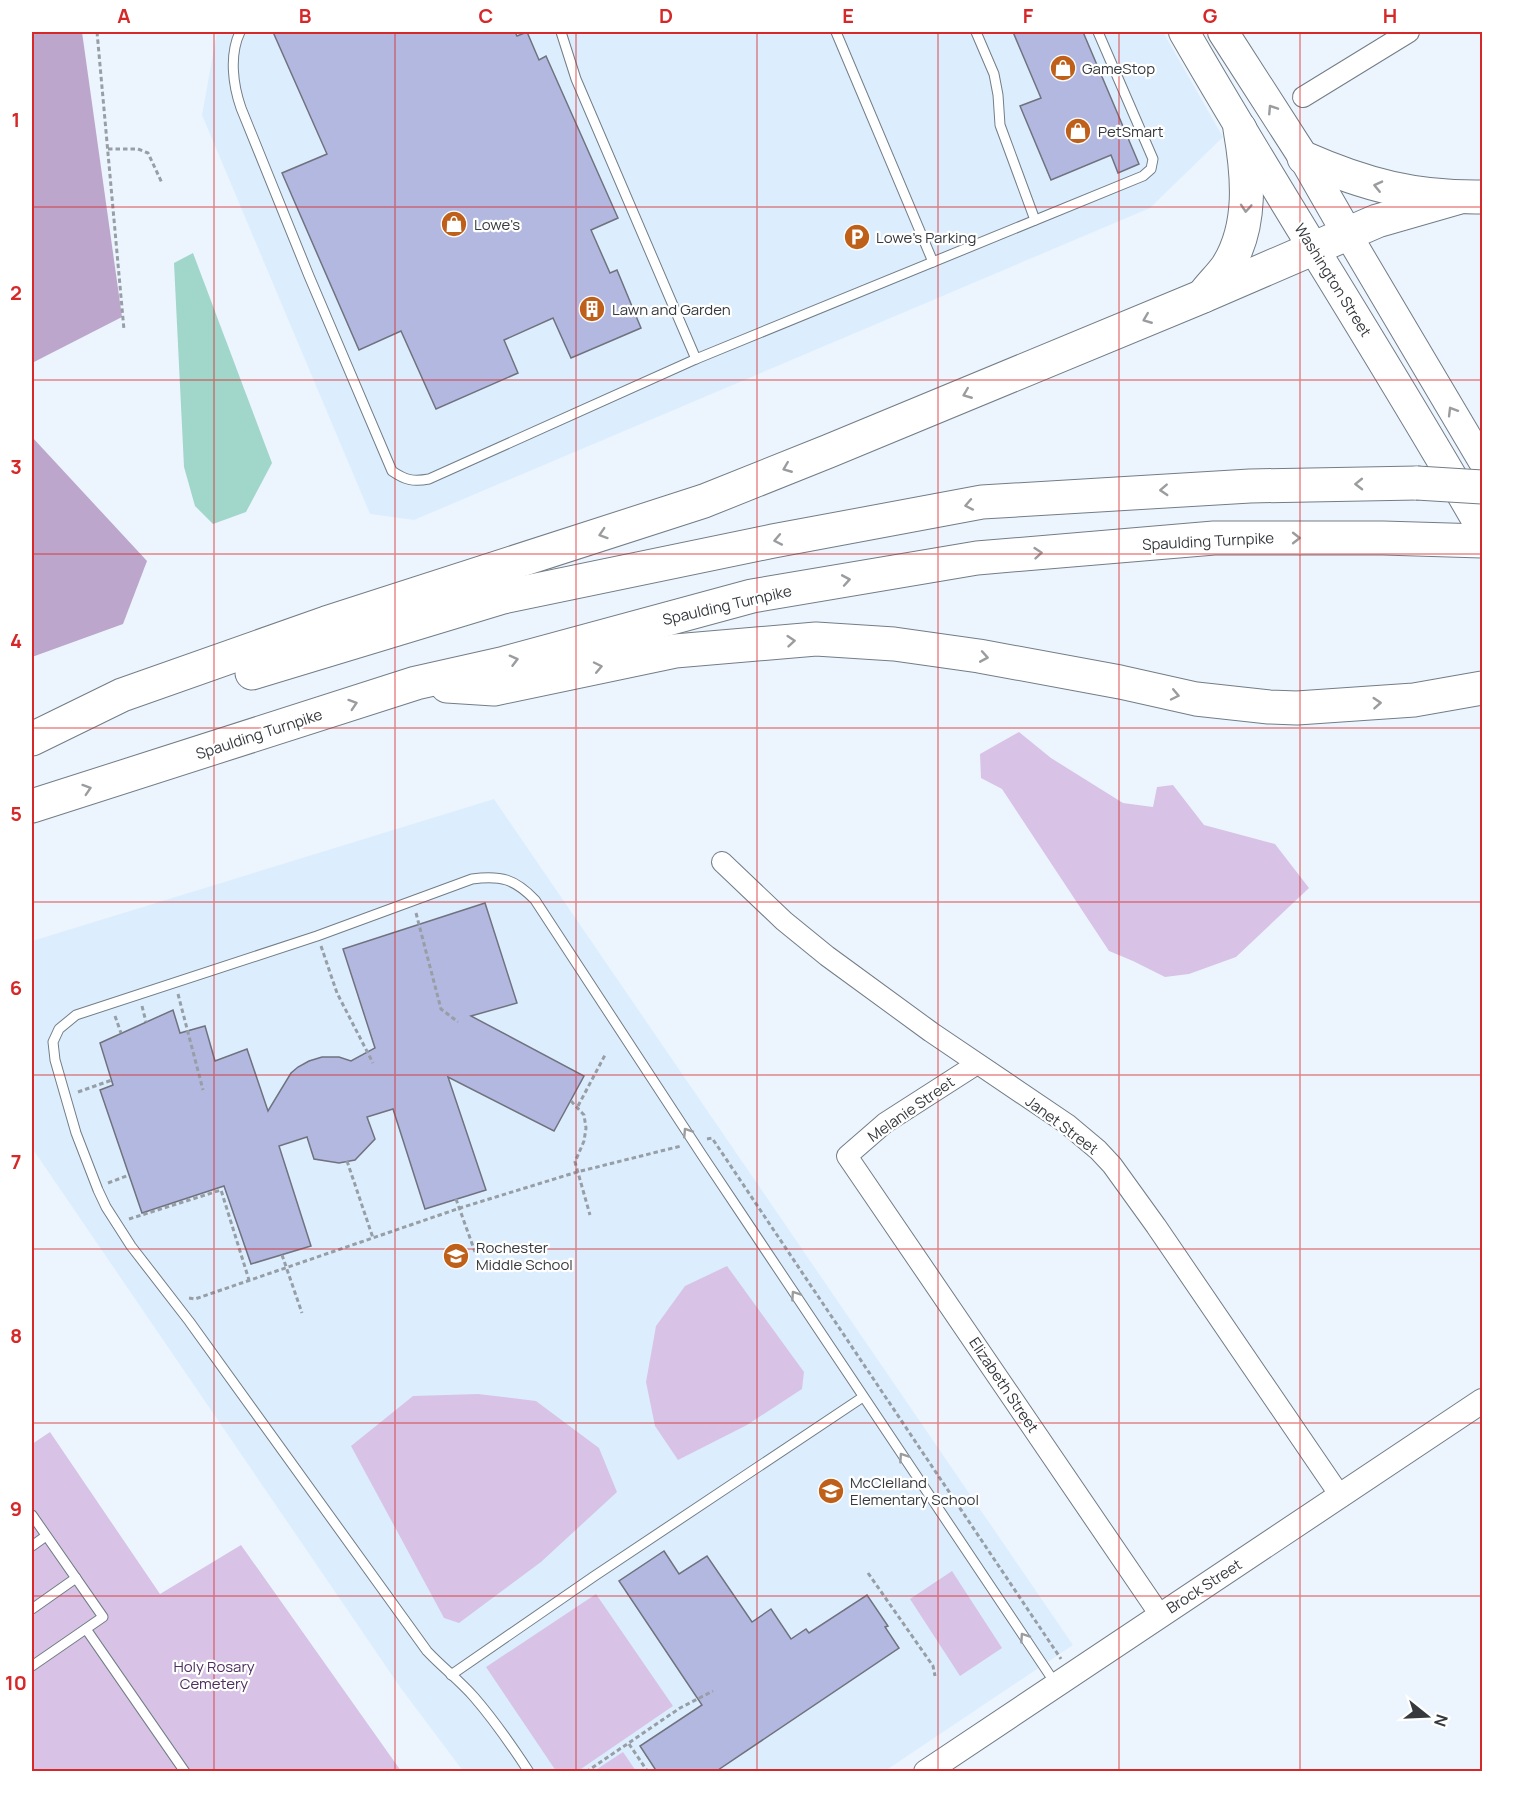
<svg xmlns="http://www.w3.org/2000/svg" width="1514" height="1803" font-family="Manrope,sans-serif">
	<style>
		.built { fill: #dceefe }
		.green { fill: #d8c3e6 }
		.forest { fill: #bca6cb }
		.water { fill: #a1d6ca }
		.building { fill: #b3b8e0; stroke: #70727e; stroke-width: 1.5 }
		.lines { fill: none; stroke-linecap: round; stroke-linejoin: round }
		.service-casing { stroke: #727d86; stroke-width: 11 }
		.minor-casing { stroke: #727d86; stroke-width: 22 }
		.tertiary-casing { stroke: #727d86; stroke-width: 26 }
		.secondary-casing { stroke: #727d86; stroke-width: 29 }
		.primary-casing { stroke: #727d86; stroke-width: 32 }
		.motorway-casing { stroke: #727d86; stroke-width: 35 }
		.path { stroke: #989ea5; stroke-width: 3; stroke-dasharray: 4.5 3; stroke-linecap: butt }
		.service { stroke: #fff; stroke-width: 9 }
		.minor { stroke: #fff; stroke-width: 20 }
		.tertiary { stroke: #fff; stroke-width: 24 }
		.secondary { stroke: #fff; stroke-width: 27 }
		.primary { stroke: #fff; stroke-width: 30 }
		.motorway { stroke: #fff; stroke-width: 33 }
		.motorway-bridge-casing { stroke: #727d86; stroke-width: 35; stroke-linecap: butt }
		.motorway-bridge { stroke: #fff; stroke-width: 33 }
		.oneway { stroke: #9a9c9e }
		.grid { fill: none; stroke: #d62828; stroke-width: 1.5; stroke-opacity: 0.55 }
		.labels { text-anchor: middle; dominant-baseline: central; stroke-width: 4.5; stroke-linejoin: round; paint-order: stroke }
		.poi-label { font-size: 15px; fill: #363a3e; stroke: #fff; text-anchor: start }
		.street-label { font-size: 15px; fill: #363a3e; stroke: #fff }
		.park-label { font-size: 15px; fill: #4d2e5e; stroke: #fff }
		.neatline { fill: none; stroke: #d62828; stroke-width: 2 }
		.grid-label { font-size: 20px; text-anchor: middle; font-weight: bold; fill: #d62828 }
	</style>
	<rect width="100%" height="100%" fill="#ecf5fe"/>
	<g class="built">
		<path d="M217,32H1163L1223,137L1150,208L414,520L370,514L202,115Z"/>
		<path d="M494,799L1073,1645L885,1771H463L400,1687L32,1148V941Z"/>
	</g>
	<g class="green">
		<path d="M1019,732L1051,758L1123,803L1153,807L1157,787L1173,785L1204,825L1275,844L1309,888L1236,957L1189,974L1165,977L1133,961L1109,951L1002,789L981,778L980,754Z"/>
		<path d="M727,1266L804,1372L802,1389L747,1425L678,1460L655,1426L646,1382L656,1326L685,1286Z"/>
		<path d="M478,1394L536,1401L599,1448L617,1492L541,1562L459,1623L444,1618L351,1446L413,1396Z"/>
		<path d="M50,1432L160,1594L241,1545L401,1771H32V1444Z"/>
		<path d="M952,1571L1002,1648L960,1676L910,1599Z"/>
		<path d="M596,1594L673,1706L578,1771H556L486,1667Z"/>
		<path d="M623,1752L636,1771H594Z"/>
	</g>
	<g class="forest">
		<path d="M32,32H82L122,317L32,363Z"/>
		<path d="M32,437L147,561L123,624L32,657Z"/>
	</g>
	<path class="water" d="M193,253L272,463L246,512L213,524L195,506L184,467L174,263Z"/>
	<g class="building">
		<path d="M273,32H515L517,36L527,32L539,60L546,56L618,218L591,230L610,273L617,270L641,328L571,358L553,318L504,340L518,373L436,409L401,331L359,350L282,173L327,154Z"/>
		<path d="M1013,32H1083L1139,164L1118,173L1111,155L1051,180L1020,106L1041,98Z"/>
		<path d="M485,903L517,1003L471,1016L584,1076L554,1131L448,1077L486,1190L425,1209L393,1109L367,1117L375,1139L355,1160L339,1163L314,1159L307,1137L279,1146L311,1246L251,1264L224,1186L142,1213L100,1090L113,1085L100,1043L173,1010L180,1033L205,1026L215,1061L247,1049L268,1111L291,1073L298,1067L309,1061L322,1057H339L351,1061L375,1048L343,949Z"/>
		<path d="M664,1551L679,1574L707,1556L752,1622L771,1609L791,1639L806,1629L809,1633L867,1595L888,1626L885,1627L899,1648L715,1772H657L640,1746L702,1705L619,1581Z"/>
	</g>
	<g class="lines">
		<g class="service-casing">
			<g id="service">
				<path d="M240,32C229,55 233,85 241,108L309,276L392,471C405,480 413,482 429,479L696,359"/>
				<path d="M561,32L576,79L696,359L1143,176L1151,169L1153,159L1098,32"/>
				<path d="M836,32L933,262"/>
				<path d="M976,32L994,74L998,95L1000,125L1035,220"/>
				<path d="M32,1515L103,1617L32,1666"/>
				<path d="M32,1546L46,1536"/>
				<path d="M32,1609L76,1578"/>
				<path d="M86,1629L185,1772"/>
				<path d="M451,1675L593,1577L863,1397"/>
				<path d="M529,1772C512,1746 494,1720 474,1697C459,1680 442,1667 427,1651L189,1321L131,1246L106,1207L98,1190L76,1133L55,1060L53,1042L59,1029L76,1015L317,936L472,879C501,875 515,879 535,900L702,1155L1055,1683"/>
			</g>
		</g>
		<g class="minor-casing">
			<g id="minor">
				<path d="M1303,97L1409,32"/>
				<path d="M722,862L784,921L827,956L931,1032L1067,1124L1098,1150L1112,1165L1156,1226L1341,1497"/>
				<path d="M977,1064L885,1123L847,1156L1160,1615"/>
			</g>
		</g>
		<g class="tertiary-casing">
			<path id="tertiary" d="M926,1772L1482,1401"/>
		</g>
		<g class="secondary-casing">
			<path id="secondary" d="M1347,233L1482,461"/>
		</g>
		<g class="primary-casing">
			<g id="primary">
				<path d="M1184,32C1280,199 1386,361 1482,529"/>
				<path d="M1223,32L1304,158L1347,233"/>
			</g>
		</g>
		<g class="motorway-casing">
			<g id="motorway">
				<path d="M1304,158C1365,185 1416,198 1482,197"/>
				<path d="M1203,296C1210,286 1220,277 1227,267C1253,226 1248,175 1240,129"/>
				<path d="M252,673L503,597L773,541L982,502L1250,486L1417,483"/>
				<path d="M447,686L494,689L675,651L816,639L894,644L979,656L1120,682L1196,699L1269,707L1297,708L1414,700L1482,688"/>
				<path d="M32,739L122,695L326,623L704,501L829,451L1201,297L1377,221L1457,198"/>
				<path d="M32,806L416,683L505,663L752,596L977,558L1214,538H1383L1482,541"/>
			</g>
		</g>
		<g class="path">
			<path d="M97,32L124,330"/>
			<path d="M108,149H138L148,153L162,183"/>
			<path d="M416,913L441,1009L458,1022"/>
			<path d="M321,946L337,993L373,1063"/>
			<path d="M178,994L203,1090"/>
			<path d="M142,1006L146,1022"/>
			<path d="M115,1016L121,1033"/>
			<path d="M78,1092L112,1080"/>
			<path d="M571,1101L584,1115L586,1128L584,1141L575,1162L590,1215"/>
			<path d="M578,1106L605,1055"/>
			<path d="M707,1139L712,1138L1061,1659"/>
			<path d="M347,1161L373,1238"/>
			<path d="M108,1183L129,1175"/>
			<path d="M456,1199L475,1252"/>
			<path d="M129,1219L221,1190L249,1280"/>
			<path d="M282,1255L302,1313"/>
			<path d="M189,1298L195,1299L460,1208L577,1172L681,1146"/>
			<path d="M868,1573L933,1666L935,1676"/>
			<path d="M629,1744L648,1772"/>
			<path d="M586,1772L680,1708L713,1691"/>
		</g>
		<use href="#service" class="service"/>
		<use href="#minor" class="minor"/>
		<use href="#tertiary" class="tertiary"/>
		<use href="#secondary" class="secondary"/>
		<use href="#primary" class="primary"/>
		<use href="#motorway" class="motorway"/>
		<g class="motorway-bridge-casing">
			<path id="motorway-bridge" d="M1417,483L1482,487"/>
		</g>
		<use href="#motorway-bridge" class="motorway-bridge"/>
	</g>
	<defs><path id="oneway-chevron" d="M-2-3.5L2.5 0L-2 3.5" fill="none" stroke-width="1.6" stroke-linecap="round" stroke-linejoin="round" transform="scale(1.5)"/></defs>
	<g class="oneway">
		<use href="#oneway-chevron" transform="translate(1272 109) rotate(-123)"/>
		<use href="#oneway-chevron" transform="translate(1378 186) rotate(-167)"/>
		<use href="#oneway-chevron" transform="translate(1246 208) rotate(94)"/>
		<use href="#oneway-chevron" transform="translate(1147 319) rotate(158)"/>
		<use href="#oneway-chevron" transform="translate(967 394) rotate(158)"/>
		<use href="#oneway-chevron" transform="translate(1452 411) rotate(-121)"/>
		<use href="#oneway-chevron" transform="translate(787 468) rotate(158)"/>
		<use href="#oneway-chevron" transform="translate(1359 484) rotate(179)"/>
		<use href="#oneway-chevron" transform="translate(1164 490) rotate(177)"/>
		<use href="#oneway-chevron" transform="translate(969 505) rotate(169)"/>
		<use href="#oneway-chevron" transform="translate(603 534) rotate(162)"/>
		<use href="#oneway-chevron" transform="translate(1296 538)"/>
		<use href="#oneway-chevron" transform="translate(778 540) rotate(169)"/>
		<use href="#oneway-chevron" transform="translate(1038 553) rotate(-5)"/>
		<use href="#oneway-chevron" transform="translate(846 580) rotate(-10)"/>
		<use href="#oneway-chevron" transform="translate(791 641) rotate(-5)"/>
		<use href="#oneway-chevron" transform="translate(984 657) rotate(10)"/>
		<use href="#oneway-chevron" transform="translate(514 660) rotate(-15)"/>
		<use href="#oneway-chevron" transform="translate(598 667) rotate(-12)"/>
		<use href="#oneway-chevron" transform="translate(1175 695) rotate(12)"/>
		<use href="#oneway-chevron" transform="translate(1377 703) rotate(-4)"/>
		<use href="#oneway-chevron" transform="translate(353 704) rotate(-18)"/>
		<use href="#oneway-chevron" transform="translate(87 789) rotate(-18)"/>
		<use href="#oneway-chevron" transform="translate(687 1132) rotate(-123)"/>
		<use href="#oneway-chevron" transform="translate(795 1295) rotate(-124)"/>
		<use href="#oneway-chevron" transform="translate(903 1457) rotate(-124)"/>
		<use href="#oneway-chevron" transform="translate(1024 1637) rotate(-124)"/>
	</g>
	<path class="grid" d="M214,32V1772M395,32V1772M576,32V1772M757,32V1772M938,32V1772M1119,32V1772M1300,32V1772M32,207H1482M32,380H1482M32,554H1482M32,728H1482M32,902H1482M32,1075H1482M32,1249H1482M32,1423H1482M32,1596H1482"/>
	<defs>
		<g id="shop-disc" transform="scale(1.35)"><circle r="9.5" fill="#bf601a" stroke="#fff"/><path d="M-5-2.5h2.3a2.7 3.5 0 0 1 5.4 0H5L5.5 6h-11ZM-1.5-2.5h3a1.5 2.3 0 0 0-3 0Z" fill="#fff"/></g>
		<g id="parking-disc" transform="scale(1.35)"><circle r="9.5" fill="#bf601a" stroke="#fff"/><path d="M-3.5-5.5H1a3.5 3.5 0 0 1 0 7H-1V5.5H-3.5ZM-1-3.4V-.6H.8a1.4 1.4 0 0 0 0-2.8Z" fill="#fff"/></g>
		<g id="building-disc" transform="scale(1.35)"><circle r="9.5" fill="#bf601a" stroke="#fff"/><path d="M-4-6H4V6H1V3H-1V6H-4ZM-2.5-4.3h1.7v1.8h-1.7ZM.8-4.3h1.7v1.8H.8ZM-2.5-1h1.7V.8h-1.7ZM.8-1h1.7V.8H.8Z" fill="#fff"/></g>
		<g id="school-disc" transform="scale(1.35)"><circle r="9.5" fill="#bf601a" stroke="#fff"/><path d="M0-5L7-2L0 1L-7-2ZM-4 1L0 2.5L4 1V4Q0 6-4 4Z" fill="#fff"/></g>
	</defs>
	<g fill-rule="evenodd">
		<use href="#shop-disc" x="1063" y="68"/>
		<use href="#shop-disc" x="1078" y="131"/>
		<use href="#shop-disc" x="454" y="224"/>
		<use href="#parking-disc" x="857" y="237"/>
		<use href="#building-disc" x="592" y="309"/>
		<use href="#school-disc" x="456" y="1256"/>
		<use href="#school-disc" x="831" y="1491"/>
	</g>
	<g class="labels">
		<g class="poi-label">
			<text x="1082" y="68">GameStop</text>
			<text x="1098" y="131">PetSmart</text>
			<text x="474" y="224">Lowe's</text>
			<text x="876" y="237">Lowe's Parking</text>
			<text x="612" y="309">Lawn and Garden</text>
			<text x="476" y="1247">Rochester<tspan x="476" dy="17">Middle School</tspan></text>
			<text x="850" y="1482">McClelland<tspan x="850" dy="17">Elementary School</tspan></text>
		</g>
		<g class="street-label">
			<text transform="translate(1333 280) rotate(58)">Washington Street</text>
			<text transform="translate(1208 541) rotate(-3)">Spaulding Turnpike</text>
			<text transform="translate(727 605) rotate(-13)">Spaulding Turnpike</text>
			<text transform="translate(259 734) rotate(-18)">Spaulding Turnpike</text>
			<text transform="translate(911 1109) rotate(-35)">Melanie Street</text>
			<text transform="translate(1062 1125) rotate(37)">Janet Street</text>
			<text transform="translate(1004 1385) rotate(56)">Elizabeth Street</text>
			<text transform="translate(1204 1586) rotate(-33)">Brock Street</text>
		</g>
		<g class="park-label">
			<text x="214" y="1666">Holy Rosary<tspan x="214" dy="17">Cemetery</tspan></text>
		</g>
	</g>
	<rect width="1514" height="1803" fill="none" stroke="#ffffff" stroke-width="66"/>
	<g transform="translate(1427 1716) rotate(108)" stroke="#ffffff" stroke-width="4.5" paint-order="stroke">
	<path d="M0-4.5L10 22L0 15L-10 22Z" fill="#363a3e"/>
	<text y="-9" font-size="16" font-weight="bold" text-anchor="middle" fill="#363a3e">N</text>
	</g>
	<rect x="33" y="33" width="1448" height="1737" class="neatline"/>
	<g class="grid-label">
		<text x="124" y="23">A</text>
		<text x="305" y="23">B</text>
		<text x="486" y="23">C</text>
		<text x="666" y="23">D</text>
		<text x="848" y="23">E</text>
		<text x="1028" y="23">F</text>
		<text x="1210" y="23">G</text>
		<text x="1390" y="23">H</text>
		<text x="16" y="127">1</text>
		<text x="16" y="300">2</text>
		<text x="16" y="474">3</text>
		<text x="16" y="648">4</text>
		<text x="16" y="821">5</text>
		<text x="16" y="995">6</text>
		<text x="16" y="1169">7</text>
		<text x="16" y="1343">8</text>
		<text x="16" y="1516">9</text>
		<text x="16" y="1690">10</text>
	</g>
</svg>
